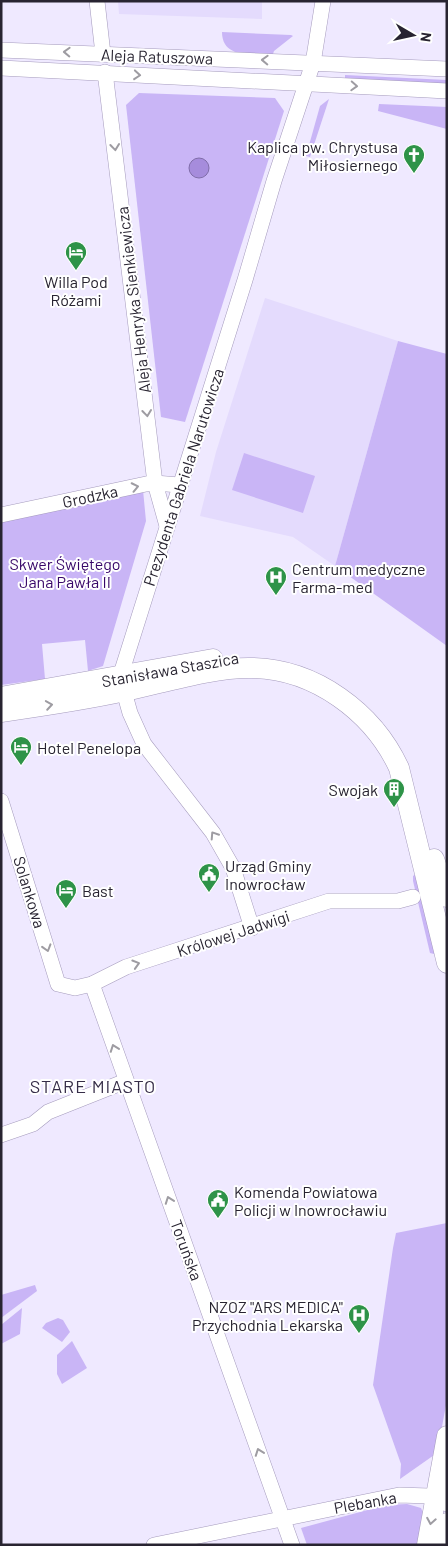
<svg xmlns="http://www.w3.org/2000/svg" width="448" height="1546" font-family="Barlow,sans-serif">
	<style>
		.built { fill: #e4dbfd }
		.green { fill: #c9b5f6 }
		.water { fill: #a68cdc; stroke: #806da9 }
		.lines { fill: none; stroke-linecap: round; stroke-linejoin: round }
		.minor-casing { stroke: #a59bbd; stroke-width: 16 }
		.major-casing { stroke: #a59bbd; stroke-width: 21 }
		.minor { stroke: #fff; stroke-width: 15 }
		.major { stroke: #fff; stroke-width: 20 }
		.oneway { stroke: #9e9ca2 }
		.labels { text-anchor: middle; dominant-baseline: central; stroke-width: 4; stroke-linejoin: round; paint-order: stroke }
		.street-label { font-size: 16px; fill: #282431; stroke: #fff }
		.poi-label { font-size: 16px; fill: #282431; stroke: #fff; text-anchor: start }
		.park-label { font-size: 16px; fill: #380769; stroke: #fff }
		.neighbourhood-label { font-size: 18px; letter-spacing: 1px; fill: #362d48; stroke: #fff }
	</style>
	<rect width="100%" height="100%" fill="#efe9ff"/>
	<g class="built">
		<path d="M118,1H262V19L119,14Z"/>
		<path d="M265,298L398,341L335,566L293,537L200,516L216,452Z"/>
	</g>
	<g class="green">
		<path d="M222,32L291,35L293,36L274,51L273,54C253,54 222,59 222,32Z"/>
		<path d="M345,75L447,80V84L345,79Z"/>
		<path d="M139,93L275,98L284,111L185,422L161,417L126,105Z"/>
		<path d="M329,99L310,157L306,156L320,106Z"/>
		<path d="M379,104L447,107V129L378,111Z"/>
		<path d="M398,341L447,354V646L335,566Z"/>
		<path d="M244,453L315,476L303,513L232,490Z"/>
		<path d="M143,490L146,521L103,666L88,671L85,640L42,644L45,679L1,685V522Z"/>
		<path d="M418,873L438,955L430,953L413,881V876Z"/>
		<path d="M447,1223V1400L437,1453L400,1479L401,1464L373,1385L393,1248L396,1233Z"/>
		<path d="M35,1285L37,1291L1,1318V1295Z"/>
		<path d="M22,1308L20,1334L1,1344V1325Z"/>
		<path d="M58,1318L63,1320L70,1332L62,1342L42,1328L46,1323Z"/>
		<path d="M72,1341L87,1368L62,1384L57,1374V1355Z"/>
		<path d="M407,1504L421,1508L425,1517L420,1545H307L301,1528L386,1505Z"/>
	</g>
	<circle class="water" cx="199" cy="168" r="10"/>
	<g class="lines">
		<g class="minor-casing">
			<g id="minor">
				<path d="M97,1L103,54"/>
				<path d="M1,50L447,69"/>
				<path d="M1,68L447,91"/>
				<path d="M105,72L155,483L167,526"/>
				<path d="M1,515L146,484L155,483L179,485"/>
				<path d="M1,801L58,984L75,988L92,984L126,967L329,901H398L413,897"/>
				<path d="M252,928L233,868L213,833L144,744L130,713L120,677L245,280L274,181L313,63L323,1"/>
				<path d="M92,984L292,1545"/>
				<path d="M1,1135L33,1124L48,1112L126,1081"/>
				<path d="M154,1545L399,1495L429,1496L447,1504"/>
			</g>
		</g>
		<g class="major-casing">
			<g id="major">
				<path d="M1,697L213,659"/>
				<path d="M1,712C43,706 84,700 125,691C163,683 214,667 252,668C315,669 373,712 399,768L447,963"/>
				<path d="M434,859L447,897"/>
				<path d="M427,1545L447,1436"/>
				<path d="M443,1545L447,1523"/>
			</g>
		</g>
		<use href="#minor" class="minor"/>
		<use href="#major" class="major"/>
	</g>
	<defs><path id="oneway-chevron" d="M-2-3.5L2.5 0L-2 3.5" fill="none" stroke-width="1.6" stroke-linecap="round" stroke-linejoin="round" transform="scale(1.25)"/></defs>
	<g class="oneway">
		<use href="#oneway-chevron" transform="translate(67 52) rotate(-178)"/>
		<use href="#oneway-chevron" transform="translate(265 60) rotate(-178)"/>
		<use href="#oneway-chevron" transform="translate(137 75) rotate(5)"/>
		<use href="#oneway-chevron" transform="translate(354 86) rotate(3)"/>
		<use href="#oneway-chevron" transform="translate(115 147) rotate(83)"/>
		<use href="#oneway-chevron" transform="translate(147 413) rotate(83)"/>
		<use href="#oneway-chevron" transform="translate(135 487) rotate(-12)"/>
		<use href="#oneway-chevron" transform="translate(49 705) rotate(-9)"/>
		<use href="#oneway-chevron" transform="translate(214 835) rotate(-123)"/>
		<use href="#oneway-chevron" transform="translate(47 948) rotate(73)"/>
		<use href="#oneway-chevron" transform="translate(136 964) rotate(-17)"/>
		<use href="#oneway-chevron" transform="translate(114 1048) rotate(-110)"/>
		<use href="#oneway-chevron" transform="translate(169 1200) rotate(-110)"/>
		<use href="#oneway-chevron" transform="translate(259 1452) rotate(-110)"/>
		<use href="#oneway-chevron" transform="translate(431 1521) rotate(100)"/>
	</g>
	<defs>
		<g id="church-pin" transform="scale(1.125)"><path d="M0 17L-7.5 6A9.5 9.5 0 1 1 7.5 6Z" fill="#2e9348" stroke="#fff"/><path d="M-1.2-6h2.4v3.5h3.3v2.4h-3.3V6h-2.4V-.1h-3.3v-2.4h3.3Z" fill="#fff"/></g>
		<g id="hotel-pin" transform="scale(1.125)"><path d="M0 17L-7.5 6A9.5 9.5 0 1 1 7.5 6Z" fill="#2e9348" stroke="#fff"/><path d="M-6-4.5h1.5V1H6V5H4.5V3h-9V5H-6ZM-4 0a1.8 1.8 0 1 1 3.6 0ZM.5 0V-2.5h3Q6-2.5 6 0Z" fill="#fff"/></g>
		<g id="hospital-pin" transform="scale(1.125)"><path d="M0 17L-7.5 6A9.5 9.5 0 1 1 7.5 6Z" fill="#2e9348" stroke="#fff"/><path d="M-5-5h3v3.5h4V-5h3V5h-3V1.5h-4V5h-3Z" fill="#fff"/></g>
		<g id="building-pin" transform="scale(1.125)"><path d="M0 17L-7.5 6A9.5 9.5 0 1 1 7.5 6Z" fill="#2e9348" stroke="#fff"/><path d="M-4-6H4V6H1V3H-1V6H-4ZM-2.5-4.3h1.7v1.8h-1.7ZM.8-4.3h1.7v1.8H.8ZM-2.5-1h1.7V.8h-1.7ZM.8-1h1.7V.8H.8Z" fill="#fff"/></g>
		<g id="civic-pin" transform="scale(1.125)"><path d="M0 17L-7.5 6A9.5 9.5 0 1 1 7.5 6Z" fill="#2e9348" stroke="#fff"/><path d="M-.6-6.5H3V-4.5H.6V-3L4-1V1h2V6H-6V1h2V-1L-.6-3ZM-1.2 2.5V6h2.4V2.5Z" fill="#fff"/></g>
	</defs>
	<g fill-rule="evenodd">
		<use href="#church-pin" x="414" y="155"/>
		<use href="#hotel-pin" x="76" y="252"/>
		<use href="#hospital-pin" x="276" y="577"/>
		<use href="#hotel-pin" x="21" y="747"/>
		<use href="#building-pin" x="394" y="789"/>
		<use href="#civic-pin" x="209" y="874"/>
		<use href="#hotel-pin" x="66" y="890"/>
		<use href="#civic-pin" x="218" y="1200"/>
		<use href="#hospital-pin" x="359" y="1315"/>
	</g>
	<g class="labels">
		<g class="street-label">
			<text transform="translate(157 56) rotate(2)">Aleja Ratuszowa</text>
			<text transform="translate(133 300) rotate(-97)">Aleja Henryka Sienkiewicza</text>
			<text transform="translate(183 477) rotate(-72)">Prezydenta Gabriela Narutowicza</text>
			<text transform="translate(90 496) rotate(-12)">Grodzka</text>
			<text transform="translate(170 669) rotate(-10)">Stanisława Staszica</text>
			<text transform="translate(30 892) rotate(73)">Solankowa</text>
			<text transform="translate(233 933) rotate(-18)">Królowej Jadwigi</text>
			<text transform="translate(187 1250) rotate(70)">Toruńska</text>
			<text transform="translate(365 1502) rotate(-10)">Plebanka</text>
		</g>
		<g class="poi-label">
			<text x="398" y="146" text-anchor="end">Kaplica pw. Chrystusa<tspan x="398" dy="18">Miłosiernego</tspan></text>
			<text x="76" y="281" text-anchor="middle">Willa Pod<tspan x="76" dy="18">Różami</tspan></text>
			<text x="292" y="568">Centrum medyczne<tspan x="292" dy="18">Farma-med</tspan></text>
			<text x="37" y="747">Hotel Penelopa</text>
			<text x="378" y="789" text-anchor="end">Swojak</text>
			<text x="225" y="865">Urząd Gminy<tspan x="225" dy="18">Inowrocław</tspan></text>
			<text x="82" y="890">Bast</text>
			<text x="234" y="1191">Komenda Powiatowa<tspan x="234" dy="18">Policji w Inowrocławiu</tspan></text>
			<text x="343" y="1306" text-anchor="end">NZOZ "ARS MEDICA"<tspan x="343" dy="18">Przychodnia Lekarska</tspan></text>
		</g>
		<g class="park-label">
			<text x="65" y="563">Skwer Świętego<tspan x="65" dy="18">Jana Pawła II</tspan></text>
		</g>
		<g class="neighbourhood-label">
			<text x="93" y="1086">STARE MIASTO</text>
		</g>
	</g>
	<rect width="448" height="1546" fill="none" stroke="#282431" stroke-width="5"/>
	<g transform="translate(413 35) rotate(99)" stroke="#ffffff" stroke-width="4" paint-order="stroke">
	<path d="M0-4L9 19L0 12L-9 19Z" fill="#282431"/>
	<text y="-8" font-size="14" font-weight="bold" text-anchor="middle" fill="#282431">N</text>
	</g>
</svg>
